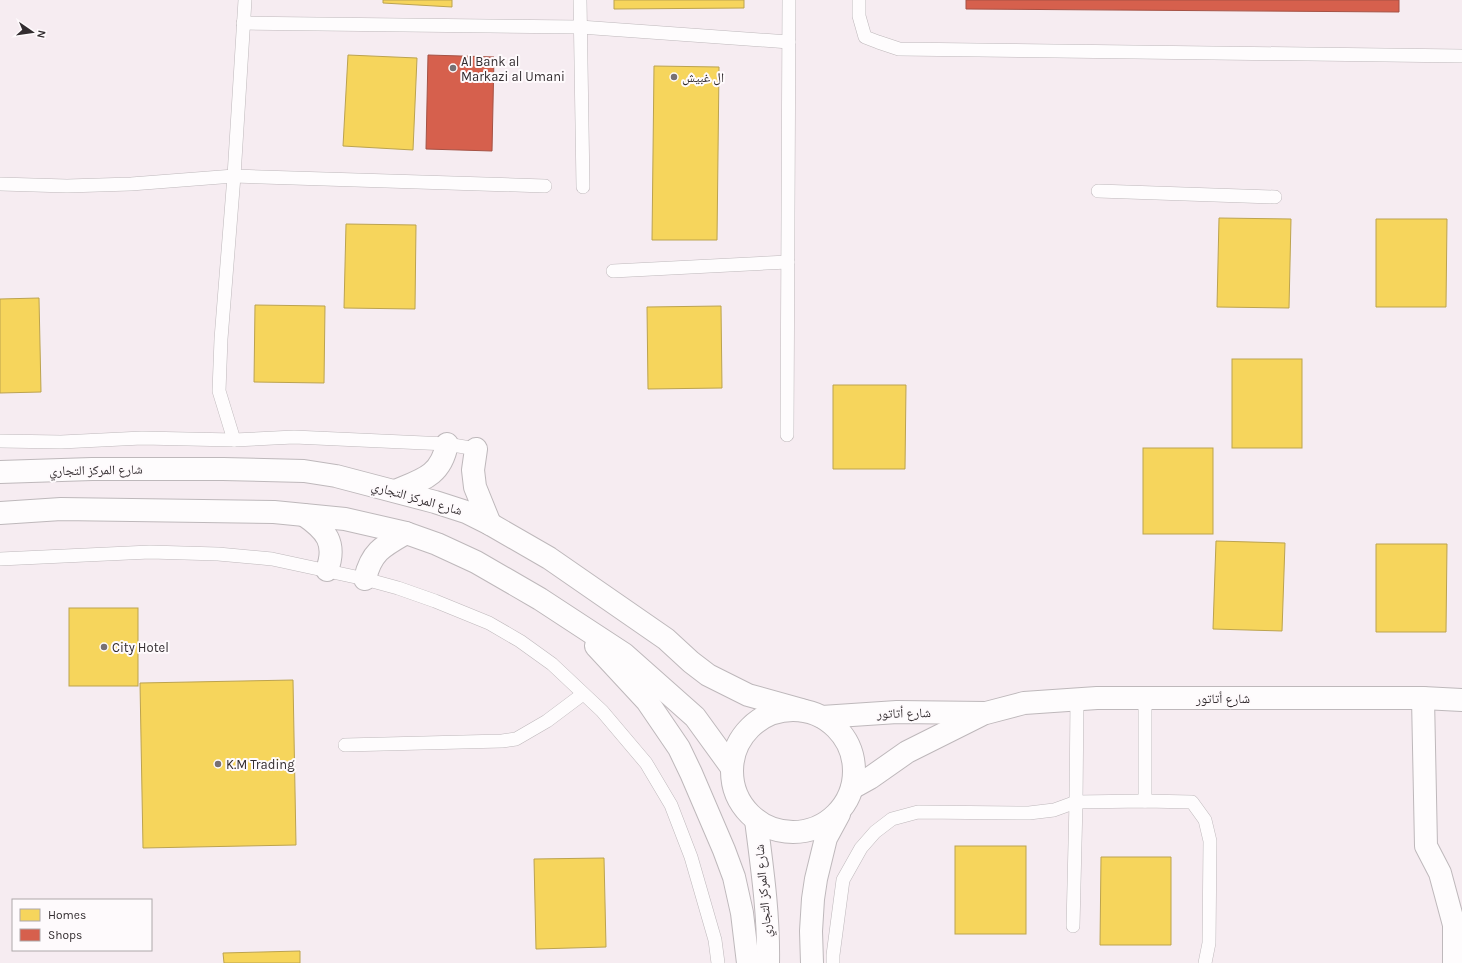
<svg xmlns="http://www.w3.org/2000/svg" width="1462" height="963" font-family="Karla,'Noto Naskh Arabic',sans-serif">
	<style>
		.homes { fill: #f6d55c; stroke: #bca34f }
		.shops { fill: #d6604d; stroke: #a55144 }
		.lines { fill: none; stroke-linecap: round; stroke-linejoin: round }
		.service-casing { stroke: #beb8bb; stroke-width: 14 }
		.minor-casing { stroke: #beb8bb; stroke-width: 24 }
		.tertiary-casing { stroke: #beb8bb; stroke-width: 24 }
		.service { stroke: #fefcfd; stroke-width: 13 }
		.minor { stroke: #fefcfd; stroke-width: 22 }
		.tertiary { stroke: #fefcfd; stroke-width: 22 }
		.poi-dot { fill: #777074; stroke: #fefafc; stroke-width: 1.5 }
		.labels { text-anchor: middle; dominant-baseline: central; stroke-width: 4; stroke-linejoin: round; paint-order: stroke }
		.poi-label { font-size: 13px; fill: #332d30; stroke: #fefafc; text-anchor: start }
		.street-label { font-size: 13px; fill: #332d30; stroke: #fefafc }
	</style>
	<rect width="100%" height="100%" fill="#f6ecf1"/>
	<g class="homes">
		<path d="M383,0H452V7L383,3Z"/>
		<path d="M614,0H744V8L614,9Z"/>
		<path d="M348,55L417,58L413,150L343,146Z"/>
		<path d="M654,66L719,67L717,240H652Z"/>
		<path d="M1219,218L1291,219L1289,308L1217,307Z"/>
		<path d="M1376,219H1447L1446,307H1376Z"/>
		<path d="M346,224L416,225L415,309L344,308Z"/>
		<path d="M39,298L41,392L0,393V299Z"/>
		<path d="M255,305L325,306L324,383L254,382Z"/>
		<path d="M721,306L722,388L648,389L647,307Z"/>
		<rect x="1232" y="359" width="70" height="89"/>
		<path d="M833,385H906L905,469H833Z"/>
		<rect x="1143" y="448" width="70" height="86"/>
		<path d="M1216,541L1285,543L1282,631L1213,629Z"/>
		<path d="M1376,544H1447L1446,632H1376Z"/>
		<rect x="69" y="608" width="69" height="78"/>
		<path d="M293,680L296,845L143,848L140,683Z"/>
		<rect x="955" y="846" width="71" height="88"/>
		<path d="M1101,857H1171V945H1100Z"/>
		<path d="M604,858L606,947L536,949L534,859Z"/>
		<path d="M300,951V963H224L223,953Z"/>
	</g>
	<g class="shops">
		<path d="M966,0H1399V12L966,9Z"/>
		<path d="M428,55L494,57L492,151L426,149Z"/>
	</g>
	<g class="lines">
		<g class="service-casing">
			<g id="service">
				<path d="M580,0L583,187"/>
				<path d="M859,0V16L865,37L878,42L899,49L1462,56"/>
				<path d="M243,23L580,27L789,42"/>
				<path d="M0,184L67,186L131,184L234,176L545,186"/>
				<path d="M1098,191L1275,197"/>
				<path d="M613,271L788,262"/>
				<path d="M787,435L789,0"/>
				<path d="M234,440L219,391L221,339L234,176L245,0"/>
				<path d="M0,441L61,442L142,438L234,440L294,437L447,444L476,449"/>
				<path d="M0,559L150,552L218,554L272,559L365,579L398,588L435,601L489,623L520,641L552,664L602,711L646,763L671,805L691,857L715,940L718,963"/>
				<path d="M1145,698V801"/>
				<path d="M345,745L502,741L516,739L547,721L583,694"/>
				<path d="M1073,926L1076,802L1077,699"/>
				<path d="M833,963V955L843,880L861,848L875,832L892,819L918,812L1029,813L1054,810L1076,802L1145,801L1192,802L1205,820L1210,841L1209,943L1205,963"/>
			</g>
		</g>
		<g class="minor-casing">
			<path id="minor" d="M1423,698L1426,846L1440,873L1454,925V963"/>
		</g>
		<g class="tertiary-casing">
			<g id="tertiary">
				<path d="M476,449L473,470L475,487L490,524"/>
				<path d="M0,472L92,469H223L304,471L336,476L435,502L466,512L490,524L549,558L666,639L691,662L708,675L748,695L802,710"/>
				<path d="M395,491C422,480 441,476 447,444"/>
				<path d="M0,513L61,509L274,512L345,519L406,533L437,544L476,562L509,581L540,599L624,654L695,717L732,768"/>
				<path d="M304,515C326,530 337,543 327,570"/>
				<path d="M365,579C371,552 383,546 406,533"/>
				<path d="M596,646L647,701L679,748L691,773L724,850L734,877L742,913L748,963"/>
				<circle cx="793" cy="771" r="61"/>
				<path d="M822,717L897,712L986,713L1024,703L1097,698H1423L1462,700"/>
				<path d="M852,788L870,778L907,752L981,715"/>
				<path d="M756,820C762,867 769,915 768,963"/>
				<path d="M812,963L811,931L813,899L816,879L826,838L839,814"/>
			</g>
		</g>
		<use href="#service" class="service"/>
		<use href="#minor" class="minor"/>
		<use href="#tertiary" class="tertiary"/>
	</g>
	<g class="poi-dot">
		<circle cx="453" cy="68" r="4"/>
		<circle cx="674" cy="77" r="4"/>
		<circle cx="104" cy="647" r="4"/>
		<circle cx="218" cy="764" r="4"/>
	</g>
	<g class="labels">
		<g class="poi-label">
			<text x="461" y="61">Al Bank al<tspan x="461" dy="15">Markazi al Umani</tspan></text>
			<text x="682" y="77">ال غبيش</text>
			<text x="112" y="647">City Hotel</text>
			<text x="226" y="764">K.M Trading</text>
		</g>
		<g class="street-label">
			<text transform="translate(96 470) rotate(-1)">شارع المركز التجاري</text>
			<text transform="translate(417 498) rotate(16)">شارع المركز التجاري</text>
			<text x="1223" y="698">شارع أتاتور</text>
			<text transform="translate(904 713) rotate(-1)">شارع أتاتور</text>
			<text transform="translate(763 891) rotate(-95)">شارع المركز التجاري</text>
		</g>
	</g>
	<rect x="12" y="899" width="140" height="52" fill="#fefafc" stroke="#ada8aa"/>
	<rect x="20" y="909" width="20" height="12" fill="#f6d55c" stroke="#ada8aa"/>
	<text x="48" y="919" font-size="12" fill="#332d30">Homes</text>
	<rect x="20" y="929" width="20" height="12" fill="#d6604d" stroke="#ada8aa"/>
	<text x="48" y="939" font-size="12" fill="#332d30">Shops</text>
	<g transform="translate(32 32) rotate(103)" stroke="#fefafc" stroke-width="3" paint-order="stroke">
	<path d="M0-3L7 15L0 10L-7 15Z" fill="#332d30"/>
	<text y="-6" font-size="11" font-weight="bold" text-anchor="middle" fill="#332d30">N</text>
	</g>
</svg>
